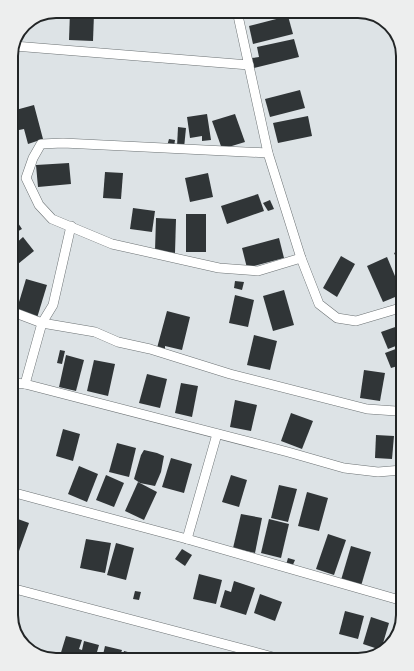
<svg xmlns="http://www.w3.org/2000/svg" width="414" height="671" font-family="'Public Sans',sans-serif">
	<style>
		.building { fill: #303537 }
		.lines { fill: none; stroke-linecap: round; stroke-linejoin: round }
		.street-casing { stroke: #6c7274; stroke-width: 10 }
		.street { stroke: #fff; stroke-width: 9 }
		.rim { fill: none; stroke: #222526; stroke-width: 2 }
	</style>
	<rect width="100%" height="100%" fill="#dde3e6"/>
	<g class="building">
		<path d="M70,12L94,14L93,41L69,40Z"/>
		<path d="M288,16L293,34L253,44L249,26Z"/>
		<path d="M294,39L299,57L254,68L252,58L259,57L257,47Z"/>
		<path d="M300,90L305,108L270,117L265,99Z"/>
		<path d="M34,105L43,139L28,144L24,129L14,131L12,121V111Z"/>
		<path d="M207,114L211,140L202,141V136L190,138L187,117Z"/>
		<path d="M235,114L245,142L222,149L212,121Z"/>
		<path d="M308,116L312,136L278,143L273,123Z"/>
		<path d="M178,127L186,128L184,148L177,147Z"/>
		<path d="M169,139L175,140L174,147L167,146Z"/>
		<path d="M69,163L71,184L38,187L36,165Z"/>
		<path d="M105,172L123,173L121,199L103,198Z"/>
		<path d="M208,173L213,197L190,202L185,178Z"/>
		<path d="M258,194L264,211L227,224L221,206Z"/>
		<path d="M270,200L274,209L268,211L263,203Z"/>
		<path d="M133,208L155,211L152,232L130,229Z"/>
		<path d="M12,214L22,229L13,234Z"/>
		<rect x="186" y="214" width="20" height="38"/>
		<path d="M156,218L176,219L175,253L155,251Z"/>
		<path d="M23,237L34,251L13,268V246Z"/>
		<path d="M279,238L284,258L247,268L242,248Z"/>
		<path d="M400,250V265L394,253Z"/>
		<path d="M341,256L355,264L337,297L323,288Z"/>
		<path d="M387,257L400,288V295L383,302L367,266Z"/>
		<path d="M26,279L47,285L37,318L16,312Z"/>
		<path d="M235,281L244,282L242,290L234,288Z"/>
		<path d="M284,290L294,325L273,331L263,296Z"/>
		<path d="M235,295L254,300L248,327L229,323Z"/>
		<path d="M167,311L190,317L182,350L165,346V350L157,348Z"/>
		<path d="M398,326L401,333V344L388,349L381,332Z"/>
		<path d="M254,335L277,341L270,370L247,365Z"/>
		<path d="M401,347V365L391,368L385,353Z"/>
		<path d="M60,350L65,351L62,364L57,363Z"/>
		<path d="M66,355L84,360L76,391L59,387Z"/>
		<path d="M94,360L115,364L108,396L87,391Z"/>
		<path d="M364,370L385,373L380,401L360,398Z"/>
		<path d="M147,374L167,379L160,408L139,403Z"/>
		<path d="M181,383L198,386L192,417L175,413Z"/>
		<path d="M235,400L257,405L251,431L230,427Z"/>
		<path d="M291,413L313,421L302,449L281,441Z"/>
		<path d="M63,429L80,434L73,461L56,456Z"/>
		<path d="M376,435L394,436L392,459L375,458Z"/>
		<path d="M117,443L136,448L129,477L109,472Z"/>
		<path d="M144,450L157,453L164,456L161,472L155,486L140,483L134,479L141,455Z"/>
		<path d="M171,458L192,464L184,493L162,487Z"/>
		<path d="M79,466L98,474L87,502L68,494Z"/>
		<path d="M106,475L124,483L114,507L96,500Z"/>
		<path d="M231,475L247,480L239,507L222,502Z"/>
		<path d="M138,482L157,492L144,520L125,511Z"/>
		<path d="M279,485L297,489L288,522L271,518Z"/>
		<path d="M307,492L328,498L319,531L298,526Z"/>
		<path d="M241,514L262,518L255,553L233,548Z"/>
		<path d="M15,518L29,523L19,551L15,549Z"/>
		<path d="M269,519L289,524L281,558L261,553Z"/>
		<path d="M328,534L346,540L334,575L316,569Z"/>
		<path d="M86,539L111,543L105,573L80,568Z"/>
		<path d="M116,543L134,548L126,580L107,575Z"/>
		<path d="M351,546L371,552L361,586L341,580Z"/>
		<path d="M182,549L192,555L185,566L175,559Z"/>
		<path d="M288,558L295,560L292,567L286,565Z"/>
		<path d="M199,574L222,580L216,604L193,599Z"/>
		<path d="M234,581L255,588L246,615L220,607L225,590L231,592Z"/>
		<path d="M135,591L141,592L139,600L133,599Z"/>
		<path d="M260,594L282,602L275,621L254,613Z"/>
		<path d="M345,611L364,616L358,639L339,634Z"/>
		<path d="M371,617L389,623L381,650L363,644Z"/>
		<path d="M66,636L82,640L79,649L82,650L84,641L99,645L95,659H59Z"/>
		<path d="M105,646L122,650L119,659H102Z"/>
		<path d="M124,651L139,655L138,659H122Z"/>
	</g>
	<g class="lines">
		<g class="street-casing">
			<g id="street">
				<path d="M237,11L268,153L301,258L319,304L337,318L356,321L400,308"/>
				<path d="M14,46L249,65"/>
				<path d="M268,153L63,143L41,144L33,158L26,178L39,205L52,219L112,244L219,268L258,271L301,258"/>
				<path d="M13,312L42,323L95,332L118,342L150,349L230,374L367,409L396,411L401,410"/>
				<path d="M14,383L25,384L288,452L344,468L378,472L402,470"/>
				<path d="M25,384L42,323L53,305L71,226"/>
				<path d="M15,493L187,539L403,601"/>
				<path d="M187,539L217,434"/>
				<path d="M15,589L273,657"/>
			</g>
		</g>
		<use href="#street" class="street"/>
	</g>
	<path d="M0 0H414V671H0ZM56 18H358A38 38 0 0 1 396 56V615A38 38 0 0 1 358 653H56A38 38 0 0 1 18 615V56A38 38 0 0 1 56 18Z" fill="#edeeee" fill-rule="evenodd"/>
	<path class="rim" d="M56 18H358A38 38 0 0 1 396 56V615A38 38 0 0 1 358 653H56A38 38 0 0 1 18 615V56A38 38 0 0 1 56 18Z"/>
</svg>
